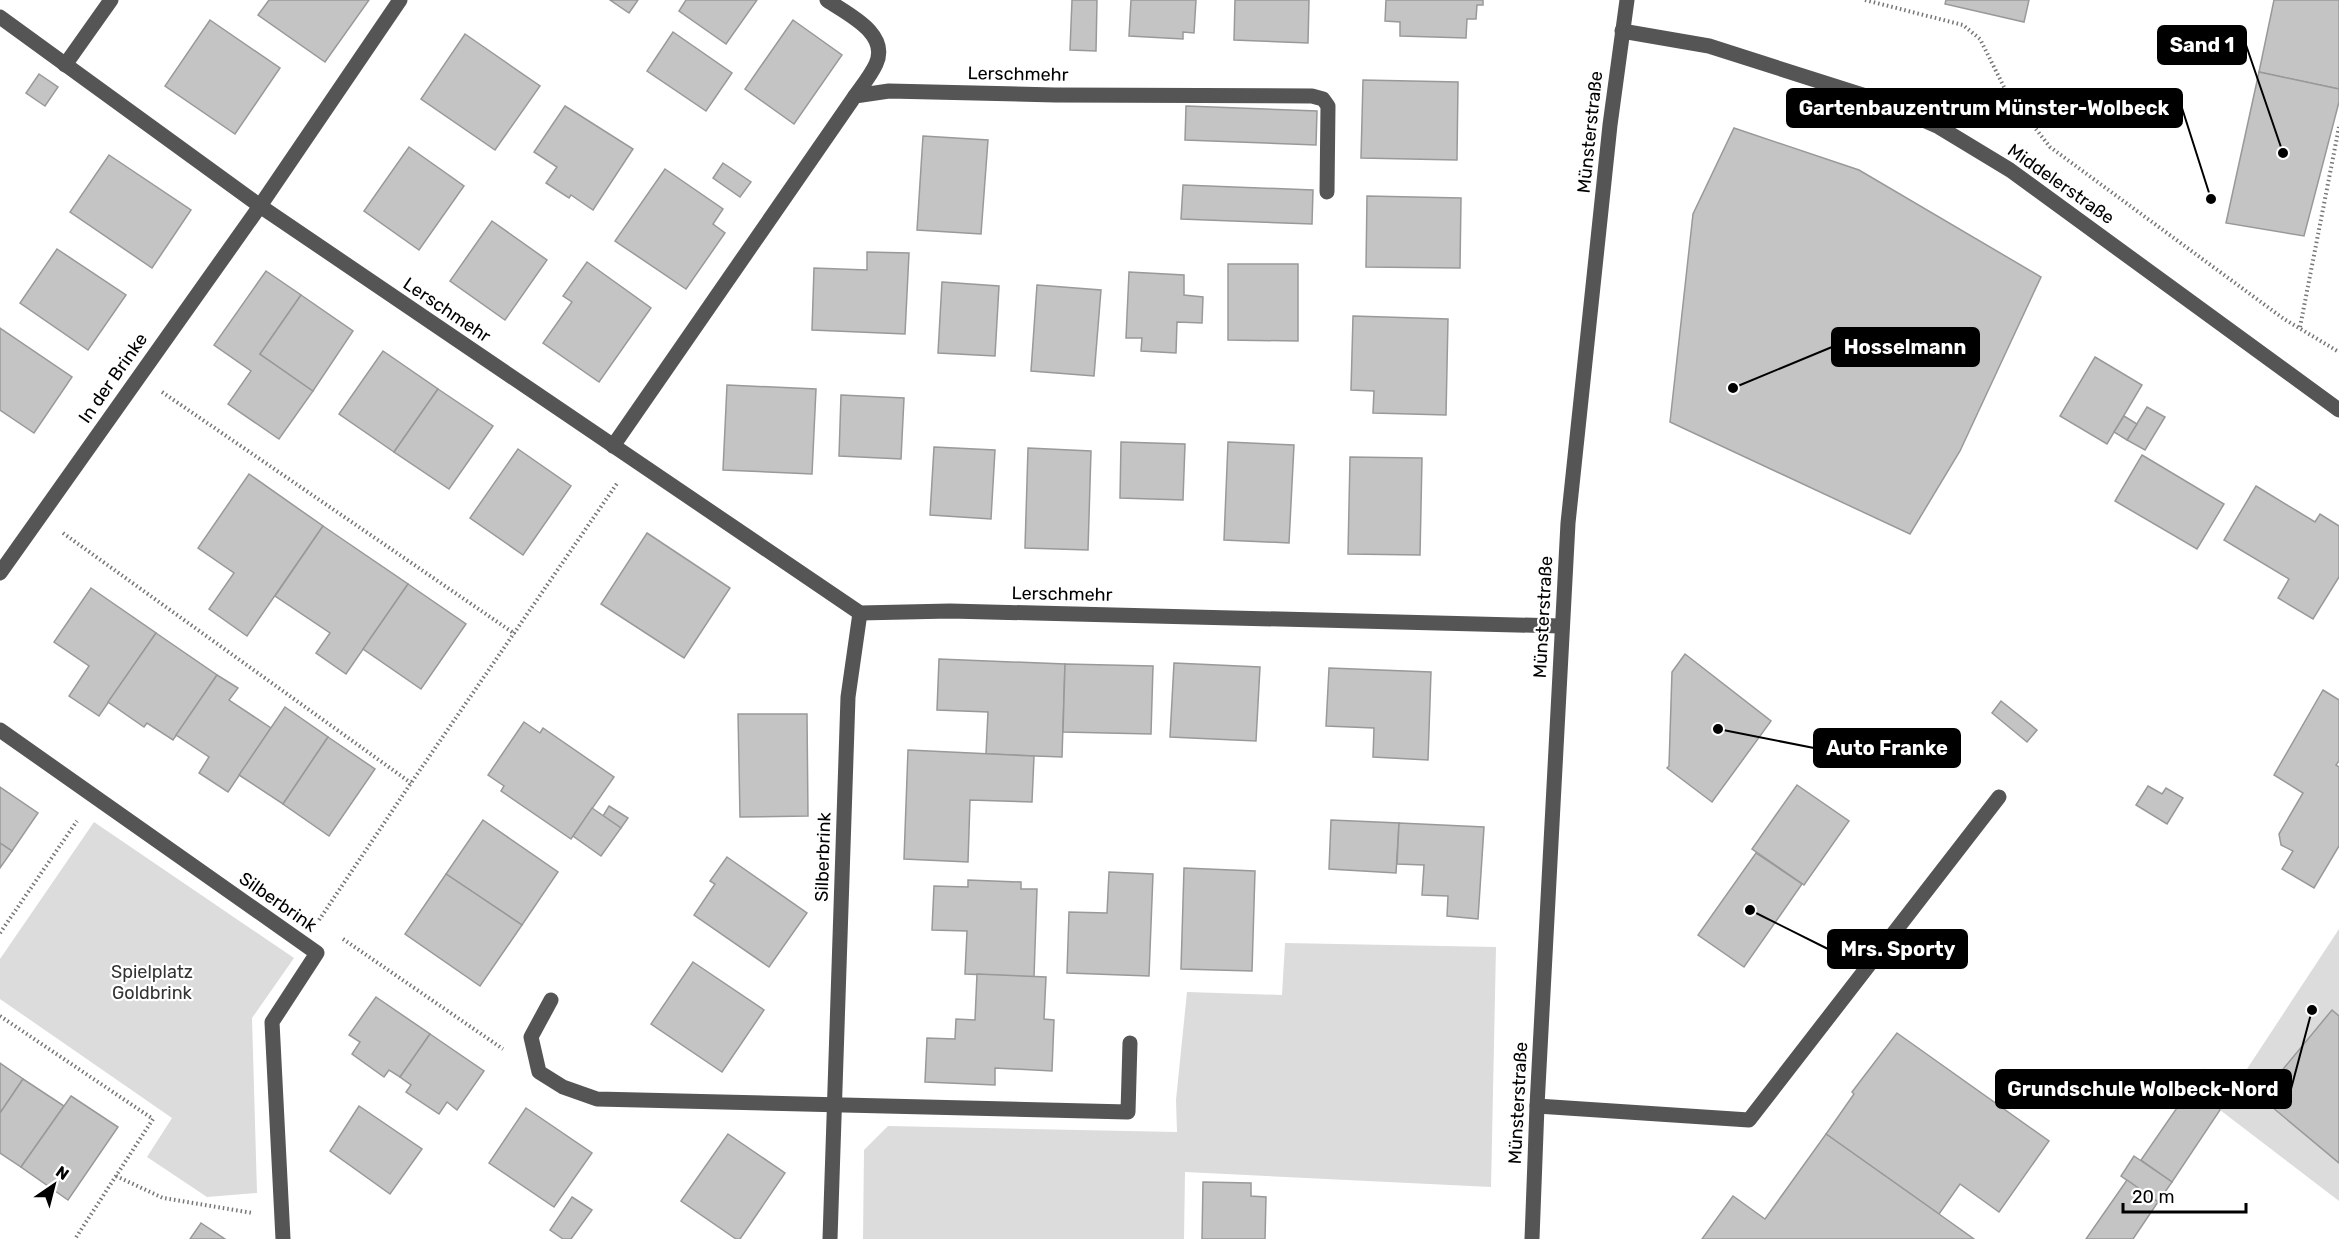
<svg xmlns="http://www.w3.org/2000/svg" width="2339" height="1239" font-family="Rubik,sans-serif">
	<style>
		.green { fill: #dcdcdc }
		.building { fill: #c4c4c4; stroke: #999; stroke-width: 1.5 }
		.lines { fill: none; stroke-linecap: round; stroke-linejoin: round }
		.path { stroke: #777; stroke-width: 4; stroke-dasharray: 1.5 3; stroke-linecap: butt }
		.minor { stroke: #555; stroke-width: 15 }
		.labels { text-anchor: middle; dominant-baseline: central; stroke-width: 4.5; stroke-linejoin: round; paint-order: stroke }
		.street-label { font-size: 18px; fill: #000; stroke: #fff }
		.park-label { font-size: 18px; fill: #333; stroke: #fff }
		.leader { fill: none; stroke: #000; stroke-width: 2 }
		.callout-dot { fill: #000; stroke: #fff; stroke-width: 2 }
		.callout { fill: #000; stroke: #000; stroke-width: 2 }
		.callout-label { font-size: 20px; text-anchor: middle; font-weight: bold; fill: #fff }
	</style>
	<rect width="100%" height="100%" fill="#fff"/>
	<g class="green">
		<path d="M94,822L294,958L252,1018L257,1193L207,1197L147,1157L172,1118L0,999V959Z"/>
		<path d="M2339,929V1201L2220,1110Z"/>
		<path d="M1285,943L1496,947L1491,1187L1185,1172L1184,1239H863L864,1150L888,1126L1177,1132L1176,1100L1187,992L1282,995Z"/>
	</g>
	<g class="building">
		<path d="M269,0H369L325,62L258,15Z"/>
		<path d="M610,0H638L629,13Z"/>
		<path d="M686,0H757L726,44L679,11Z"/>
		<path d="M1072,0H1097L1096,51L1070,50Z"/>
		<path d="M1131,0H1196L1194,33L1183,32V39L1129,36Z"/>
		<path d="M1235,0H1309L1308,43L1234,40Z"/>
		<path d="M1386,0H1483V5H1477L1476,19H1467L1466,38L1400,36V22L1385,21Z"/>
		<path d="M1946,0H2029L2024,22L1945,4Z"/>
		<path d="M2274,0H2339V89L2259,72Z"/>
		<path d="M210,20L280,68L235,134L165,86Z"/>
		<path d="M793,20L842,55L794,124L745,89Z"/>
		<path d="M673,32L732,73L706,111L647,71Z"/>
		<path d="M465,34L540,86L495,150L421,99Z"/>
		<path d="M2259,72L2339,89V102L2304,236L2226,223Z"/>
		<path d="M39,74L58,87L45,106L26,93Z"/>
		<path d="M1363,80L1458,82L1457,160L1361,158Z"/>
		<path d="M565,106L633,149L593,210L571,195L569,198L546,183L557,167L534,152Z"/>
		<path d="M1186,106L1317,111L1316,145L1185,140Z"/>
		<path d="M1734,128L1859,170L2041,277L1960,451L1910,534L1670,422L1693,214Z"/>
		<path d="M923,136L988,140L981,234L917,230Z"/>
		<path d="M409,147L464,186L419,250L364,211Z"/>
		<path d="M109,155L191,210L152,268L70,212Z"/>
		<path d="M723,163L751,182L740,197L713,178Z"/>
		<path d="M665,169L723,209L713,224L725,233L686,289L615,241Z"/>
		<path d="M1183,185L1313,190L1312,224L1181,219Z"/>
		<path d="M1367,196L1461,198L1460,268L1366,267Z"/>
		<path d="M492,221L547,260L505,320L450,281Z"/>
		<path d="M57,249L126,295L88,350L20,303Z"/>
		<path d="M867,252L909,253L905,334L812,330L814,268L867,270Z"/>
		<path d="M587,262L651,308L599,382L543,343L572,302L563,296Z"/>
		<path d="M1228,264H1298V341L1228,340Z"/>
		<path d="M266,271L301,295L260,354L313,391L279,439L228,404L251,371L214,345Z"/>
		<path d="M1129,272L1184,275V295L1203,297L1202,323L1177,322L1176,353L1141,351L1142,338H1126Z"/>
		<path d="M942,282L999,286L995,356L938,353Z"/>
		<path d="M1037,285L1101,290L1094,376L1031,371Z"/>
		<path d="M301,295L353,331L313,391L260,354Z"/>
		<path d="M1353,316L1448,319L1446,415L1373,413L1374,391L1351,390Z"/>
		<path d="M0,328L72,377L34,433L0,410Z"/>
		<path d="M383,351L438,389L394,452L339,414Z"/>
		<path d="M2095,357L2142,385L2107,444L2060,416Z"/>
		<path d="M727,385L816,389L812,474L723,470Z"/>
		<path d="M438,389L493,426L449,489L394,452Z"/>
		<path d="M841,395L904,398L901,459L839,456Z"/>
		<path d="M2147,407L2165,417L2145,450L2127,440Z"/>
		<path d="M2124,416L2137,424L2127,440L2114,432Z"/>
		<path d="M1121,442L1185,444L1183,500L1120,498Z"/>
		<path d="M1228,442L1294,445L1289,543L1224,540Z"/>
		<path d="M934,447L995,450L991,519L930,515Z"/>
		<path d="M1028,448L1091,451L1088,550L1025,548Z"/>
		<path d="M518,449L571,486L523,555L470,518Z"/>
		<path d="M2142,455L2224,504L2197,549L2115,501Z"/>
		<path d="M1350,457L1422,458L1420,555L1348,554Z"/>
		<path d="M249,474L323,526L247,636L209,609L234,573L198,548Z"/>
		<path d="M2256,486L2315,522L2320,514L2339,526V577L2313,619L2278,598L2289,579L2224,540Z"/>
		<path d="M323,526L408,584L346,674L316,653L330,633L275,596Z"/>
		<path d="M647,533L730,588L684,658L601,604Z"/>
		<path d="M408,584L466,624L421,689L363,649Z"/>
		<path d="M91,588L156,633L99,716L69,696L89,666L54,642Z"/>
		<path d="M156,633L217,675L173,740L147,723L144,727L108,702Z"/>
		<path d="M1685,654L1771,721L1712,802L1667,768L1669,766L1672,672Z"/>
		<path d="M939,659L1065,664L1062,757L986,754L988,712L937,710Z"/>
		<path d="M1174,663L1260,667L1256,741L1170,737Z"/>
		<path d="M1065,664L1153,666L1151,734L1063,732Z"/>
		<path d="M1329,668L1431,672L1428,760L1373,757L1374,728L1326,726Z"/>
		<path d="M217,675L238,688L229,700L271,728L228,792L199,773L209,757L176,735Z"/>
		<path d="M2323,690L2339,700V761L2336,765L2339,767V846L2314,888L2282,869L2293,851L2281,845L2279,834L2303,793L2274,775Z"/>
		<path d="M2001,701L2037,730L2027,742L1992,713Z"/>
		<path d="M285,707L328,737L283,804L239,775Z"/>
		<path d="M738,714H807L808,816L740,817Z"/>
		<path d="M524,722L540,733L543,728L614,777L571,839L501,791L504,786L488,775Z"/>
		<path d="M328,737L375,769L329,836L283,804Z"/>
		<path d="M908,750L1034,756L1032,802L970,800L968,862L904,859Z"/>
		<path d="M1797,785L1849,821L1804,885L1752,849Z"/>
		<path d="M2148,786L2162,794L2166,788L2183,798L2167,824L2136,805Z"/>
		<path d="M0,787L38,813L12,851L0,843Z"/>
		<path d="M609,806L628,818L621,828L603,816Z"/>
		<path d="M592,808L621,828L601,856L573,836Z"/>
		<path d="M483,820L558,872L522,925L446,874Z"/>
		<path d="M1331,820L1399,823L1396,873L1329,869Z"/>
		<path d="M1399,823L1484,827L1478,919L1447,916L1448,896L1422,895L1424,865L1397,864Z"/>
		<path d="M0,843L12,851L0,868Z"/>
		<path d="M1756,853L1802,884L1744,967L1698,935Z"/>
		<path d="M727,857L807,913L769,967L694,915L715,884L710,881Z"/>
		<path d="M1184,868L1255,871L1252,971L1181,969Z"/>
		<path d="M1109,872L1153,874L1149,976L1067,973L1069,912L1107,913Z"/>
		<path d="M446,874L522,925L480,986L405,934Z"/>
		<path d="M968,880L1021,882V889H1037L1034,977L965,974L967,931L932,930L934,886L968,887Z"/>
		<path d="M693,962L764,1010L722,1072L651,1024Z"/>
		<path d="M977,974L1046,977L1044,1019L1054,1020L1052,1071L995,1068V1085L925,1082L927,1038L955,1039L956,1019L975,1020Z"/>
		<path d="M376,997L430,1034L400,1077L389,1070L384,1077L352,1054L360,1042L349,1035Z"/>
		<path d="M2332,1010L2339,1016V1163L2260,1097Z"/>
		<path d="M1897,1033L2049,1141L1999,1212L1960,1184L1939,1214L1826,1134L1854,1094L1852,1092Z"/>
		<path d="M430,1034L484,1071L457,1110L447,1102L439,1114L406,1092L411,1085L400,1077Z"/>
		<path d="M0,1063L23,1079L0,1113Z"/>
		<path d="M2203,1070L2220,1110L2172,1182L2141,1160Z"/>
		<path d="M23,1079L64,1106L21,1167L0,1153V1113Z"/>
		<path d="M71,1096L118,1127L68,1200L21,1167Z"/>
		<path d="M359,1106L422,1149L390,1194L330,1151Z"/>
		<path d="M526,1108L592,1153L554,1207L489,1163Z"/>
		<path d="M728,1134L785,1173L740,1239H736L681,1201Z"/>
		<path d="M1826,1134L1939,1214L1974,1239H1702L1733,1196L1765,1219Z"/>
		<path d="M2134,1156L2172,1182L2158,1202L2121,1176Z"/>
		<path d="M2127,1180L2158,1202L2133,1239H2086Z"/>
		<path d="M1203,1182L1251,1183V1196L1266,1197L1265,1239H1202Z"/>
		<path d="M572,1197L592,1210L571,1239H563L550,1230Z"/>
		<path d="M201,1223L225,1239H190Z"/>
	</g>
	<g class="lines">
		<g class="path">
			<path d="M1865,0L1963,25L1980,39L2006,91L2050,147L2284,319L2339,352"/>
			<path d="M2300,327L2339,127"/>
			<path d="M162,392L515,634"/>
			<path d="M63,533L411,783"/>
			<path d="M319,920L411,783L618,482"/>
			<path d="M0,933L77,821"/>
			<path d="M343,939L503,1049"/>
			<path d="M0,1016L153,1119L75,1239"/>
			<path d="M116,1176L163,1198L253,1213"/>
		</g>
		<g class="minor">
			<path d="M827,0C847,14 890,33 876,64C871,75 862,86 855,96"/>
			<path d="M0,17L260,206L860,613L950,611L1561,626"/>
			<path d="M1622,31L1709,46L1875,99L1939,127L2010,170L2339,410"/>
			<path d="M65,65L111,0"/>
			<path d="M613,446L855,96L889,91L1055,95L1312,96L1323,99L1328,106L1327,192"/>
			<path d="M0,573L260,206L400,0"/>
			<path d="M0,730L317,953L272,1022L283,1239"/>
			<path d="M551,1000L531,1037L539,1072L563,1087L597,1099L1128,1112L1130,1043"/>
			<path d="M1537,1106L1749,1120L1999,797"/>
			<path d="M830,1239L848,697L860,613"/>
			<path d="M1532,1239L1537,1106L1568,523L1610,125L1627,0"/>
		</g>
	</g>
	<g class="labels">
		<g class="street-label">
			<text transform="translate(1018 74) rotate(1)">Lerschmehr</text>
			<text transform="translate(1590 132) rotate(-84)">Münsterstraße</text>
			<text transform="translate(2061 184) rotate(35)">Middelerstraße</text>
			<text transform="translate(447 310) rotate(34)">Lerschmehr</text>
			<text transform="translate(113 378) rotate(-55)">In der Brinke</text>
			<text transform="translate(1062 594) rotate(1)">Lerschmehr</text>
			<text transform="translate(1543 617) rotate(-87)">Münsterstraße</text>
			<text transform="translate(823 857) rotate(-88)">Silberbrink</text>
			<text transform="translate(278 902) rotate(35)">Silberbrink</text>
			<text transform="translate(1518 1103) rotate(-87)">Münsterstraße</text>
		</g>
		<g class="park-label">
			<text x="152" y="972">Spielplatz<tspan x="152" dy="21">Goldbrink</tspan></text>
		</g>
	</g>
	<path class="leader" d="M2283 153L2246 45M2211 199L2182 108M1733 388L1832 347M1718 729L1814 748M1750 910L1828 949M2312 1010L2291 1089"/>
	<g class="callout-dot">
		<circle cx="2283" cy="153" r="6"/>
		<circle cx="2211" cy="199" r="6"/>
		<circle cx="1733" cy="388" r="6"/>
		<circle cx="1718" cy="729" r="6"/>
		<circle cx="1750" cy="910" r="6"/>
		<circle cx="2312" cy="1010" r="6"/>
	</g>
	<g class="callout">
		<rect x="2158" y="26" width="88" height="38" rx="6"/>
		<rect x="1787" y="89" width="395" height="38" rx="6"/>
		<rect x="1832" y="328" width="147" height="38" rx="6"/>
		<rect x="1814" y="729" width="146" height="38" rx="6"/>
		<rect x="1828" y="930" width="139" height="38" rx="6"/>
		<rect x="1996" y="1070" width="295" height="38" rx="6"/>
	</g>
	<g class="callout-label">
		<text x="2202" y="52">Sand 1</text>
		<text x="1984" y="115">Gartenbauzentrum Münster-Wolbeck</text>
		<text x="1905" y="354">Hosselmann</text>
		<text x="1887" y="755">Auto Franke</text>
		<text x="1898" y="956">Mrs. Sporty</text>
		<text x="2143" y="1096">Grundschule Wolbeck-Nord</text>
	</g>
	<g transform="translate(54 1185) rotate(35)" stroke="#ffffff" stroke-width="4.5" paint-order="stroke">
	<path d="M0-4.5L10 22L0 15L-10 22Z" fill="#000000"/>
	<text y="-9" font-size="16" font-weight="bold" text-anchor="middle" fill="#000000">N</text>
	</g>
	<path d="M2123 1203v9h123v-9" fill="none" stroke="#000000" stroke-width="3"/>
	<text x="2132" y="1203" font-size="18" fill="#000000" stroke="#ffffff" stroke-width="4.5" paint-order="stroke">20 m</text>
</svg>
